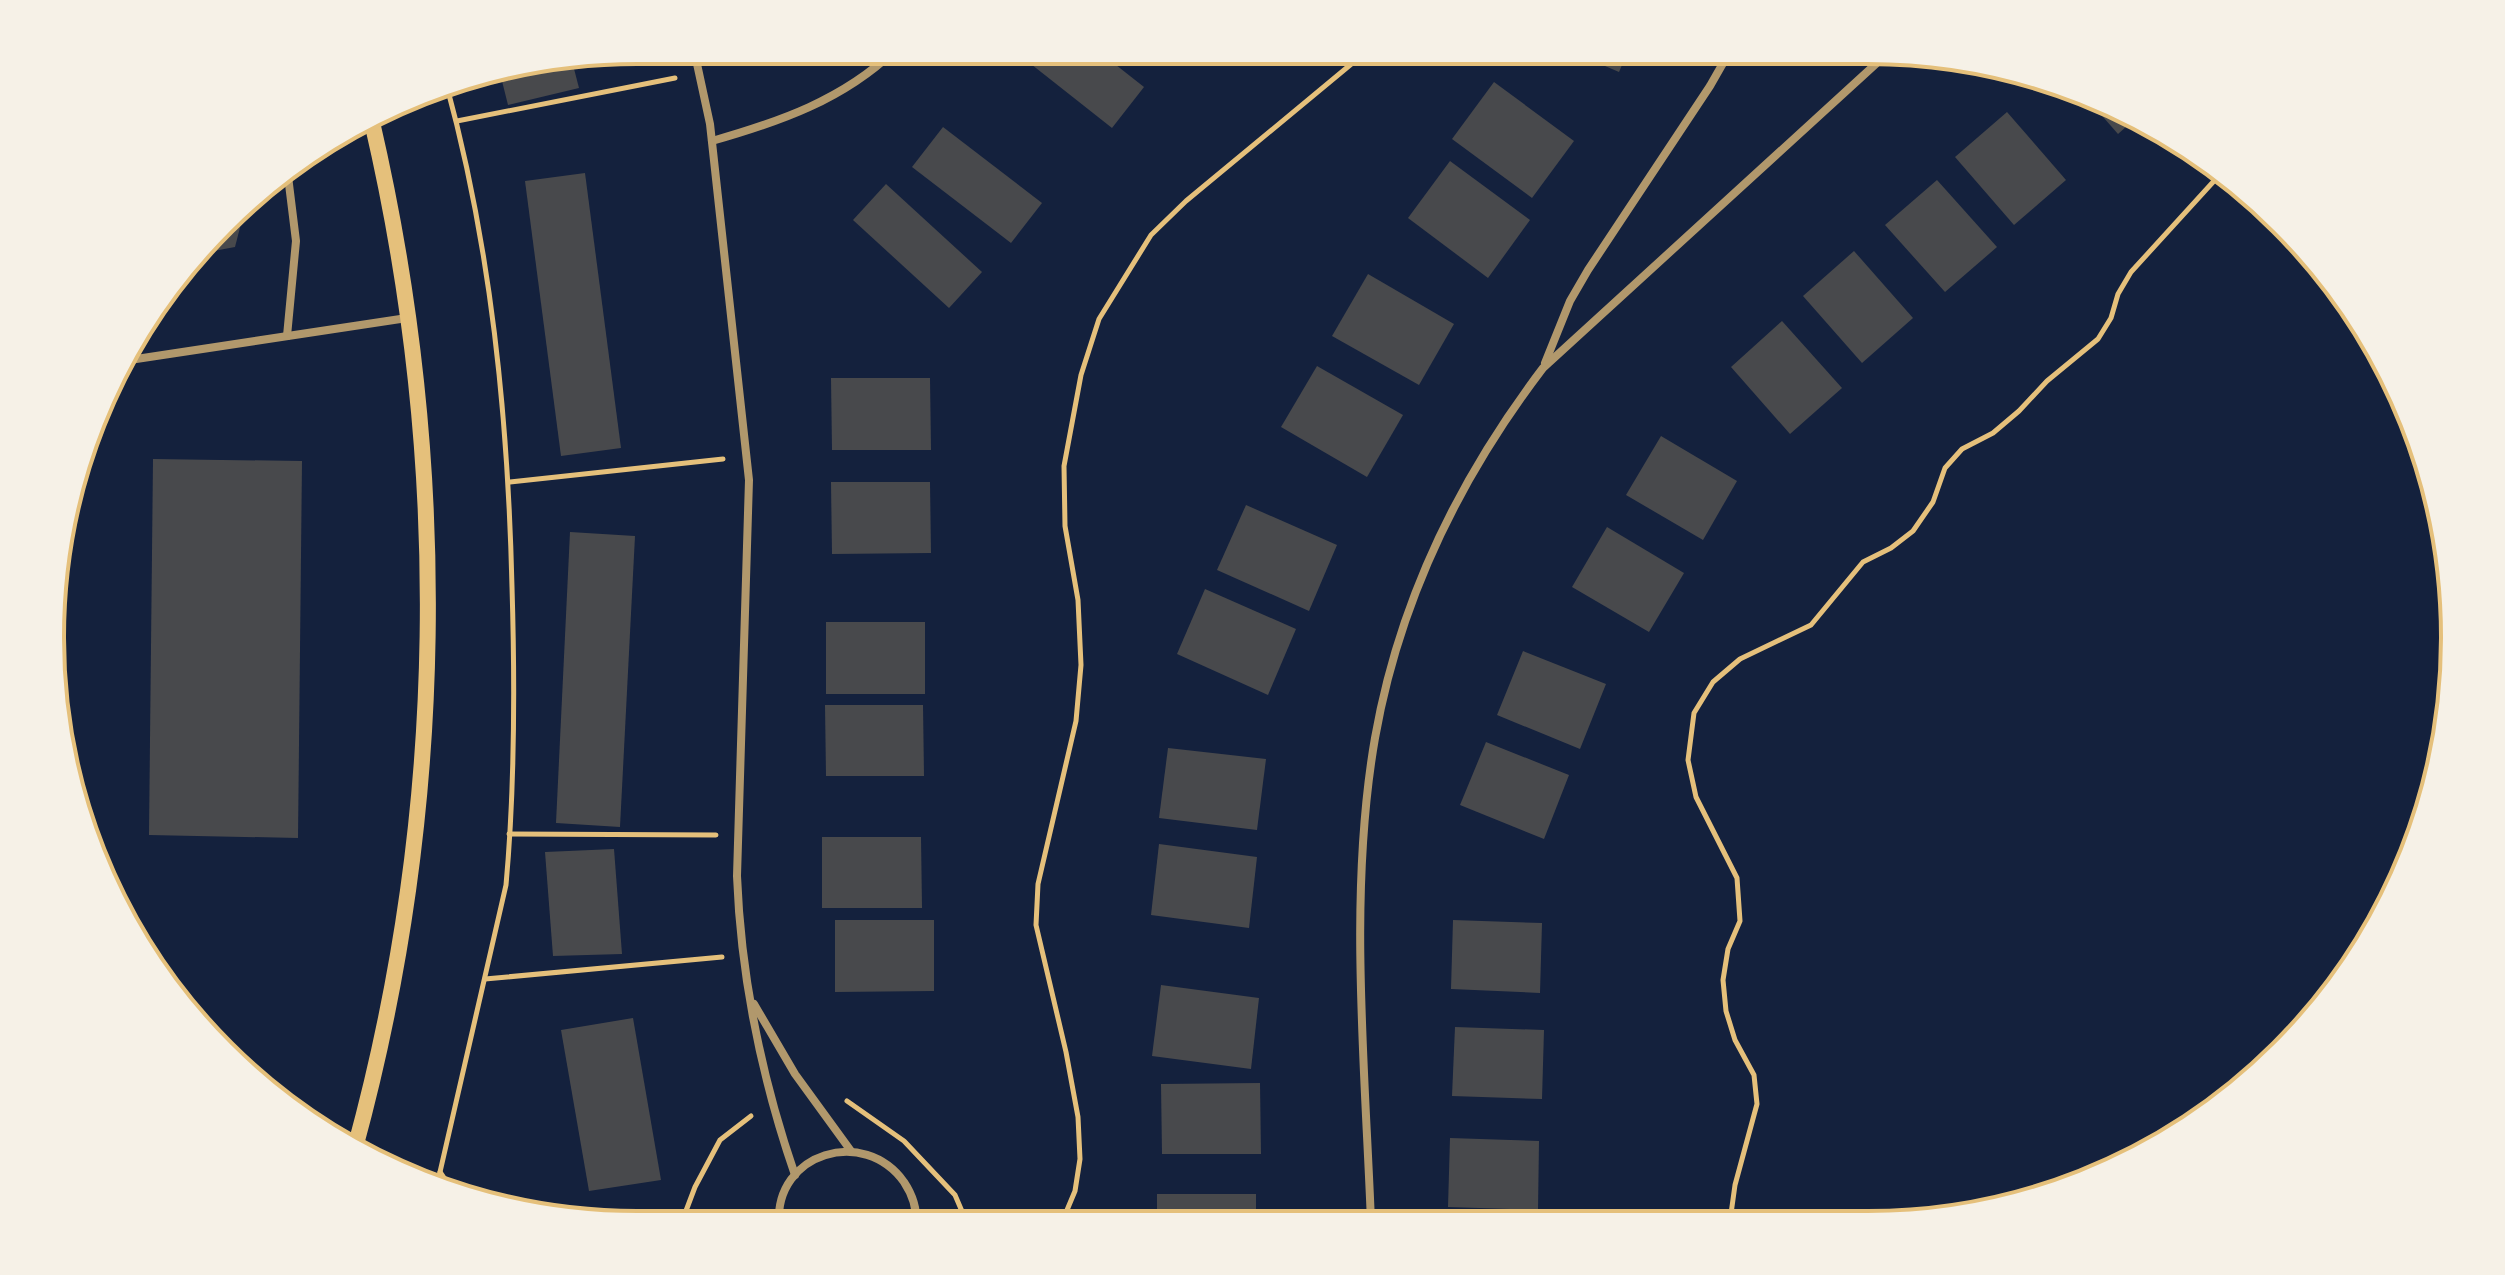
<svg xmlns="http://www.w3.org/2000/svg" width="2505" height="1275" font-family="'Public Sans',sans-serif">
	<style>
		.building { fill: #48494c }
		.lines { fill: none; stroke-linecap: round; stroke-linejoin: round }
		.path { stroke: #e5c07b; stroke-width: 5 }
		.minor { stroke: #b1986c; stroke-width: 8 }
		.secondary { stroke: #e5c07b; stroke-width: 16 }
		.rim { fill: none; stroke: #e5c07b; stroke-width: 4 }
	</style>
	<rect width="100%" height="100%" fill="#14213d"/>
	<g class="building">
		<path d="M1013,50H1097L1144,87L1112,128Z"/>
		<path d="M1137,50L1157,51H1171L1161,65Z"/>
		<path d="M1570,51H1628L1619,72Z"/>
		<path d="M572,61L579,88L508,105L500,73Z"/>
		<path d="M1494,82L1574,141L1532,198L1452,139Z"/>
		<path d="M2083,94L2127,110L2137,117L2118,134Z"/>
		<path d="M2007,112L2066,180L2014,225L1955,157Z"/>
		<path d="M943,127L1042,203L1011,243L912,167Z"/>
		<path d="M1450,161L1530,220L1488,278L1408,218Z"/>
		<path d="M585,173L621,448L561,456L525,181Z"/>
		<path d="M1937,180L1997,247L1945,292L1885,225Z"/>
		<path d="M886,184L982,272L949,308L853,220Z"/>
		<path d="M245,208L235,247L203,253Z"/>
		<path d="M1854,251L1913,318L1862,363L1803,296Z"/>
		<path d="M1368,274L1454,324L1419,385L1332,336Z"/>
		<path d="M1782,321L1842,388L1790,434L1731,367Z"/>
		<path d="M1317,366L1403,415L1367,477L1281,427Z"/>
		<path d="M831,378H930L931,450H832Z"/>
		<path d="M1661,436L1737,481L1703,540L1626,495Z"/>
		<path d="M153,459L302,461L298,838L149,835Z"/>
		<path d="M831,482H930L931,553L832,554Z"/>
		<path d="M1246,505L1337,545L1309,611L1217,570Z"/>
		<path d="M1607,527L1684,573L1649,632L1572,587Z"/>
		<path d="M570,532L635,536L620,827L556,823Z"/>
		<path d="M1205,589L1296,629L1268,695L1177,654Z"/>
		<rect x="826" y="622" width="99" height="72"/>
		<path d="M1523,651L1606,684L1580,749L1497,715Z"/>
		<path d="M825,705H923L924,776H826Z"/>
		<path d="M1486,742L1569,775L1544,839L1460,805Z"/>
		<path d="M1168,748L1266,759L1257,830L1159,818Z"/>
		<path d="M822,837H921L922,908H822Z"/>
		<path d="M1159,844L1257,857L1249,928L1151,915Z"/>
		<path d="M614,849L622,954L553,956L545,852Z"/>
		<path d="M835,920H934V991L835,992Z"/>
		<path d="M1453,920L1542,923L1540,993L1451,989Z"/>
		<path d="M1161,985L1259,998L1251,1069L1152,1056Z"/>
		<path d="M633,1018L661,1180L589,1191L561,1030Z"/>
		<path d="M1455,1027L1544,1030L1542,1099L1452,1096Z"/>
		<path d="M1260,1083L1261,1154H1162L1161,1084Z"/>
		<path d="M1450,1138L1539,1141L1538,1210L1448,1207Z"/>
		<rect x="1157" y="1194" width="99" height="28"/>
	</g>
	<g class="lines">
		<g class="path">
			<path d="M457,121L675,78"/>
			<path d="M510,482L723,459"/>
			<path d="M509,834L716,835"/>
			<path d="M485,979L722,957"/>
			<path d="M847,1101L904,1141L955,1195L967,1223"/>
			<path d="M440,1172L506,885C515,786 515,686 512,587C508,417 491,247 446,83"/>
			<path d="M437,1187L440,1172L454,1193"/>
			<path d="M1730,1221L1735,1185L1757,1104L1754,1075L1735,1040L1726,1011L1723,980L1728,949L1740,921L1737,878L1696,797L1688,760L1694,713L1713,682L1740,659L1811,625L1863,562L1891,548L1913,531L1933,502L1945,468L1962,449L1993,433L2019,411L2047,381L2098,339L2111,318L2118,294L2131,272L2224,170"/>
			<path d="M1062,1222L1075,1191L1080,1159L1078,1117L1066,1052L1036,925L1038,884L1076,721L1081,665L1078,600L1065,526L1064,466L1081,375L1099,319L1151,235L1186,201L1367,51"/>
			<path d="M681,1224L695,1187L720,1140L751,1116"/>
		</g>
		<g class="minor">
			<path d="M694,50L710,124L749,480L737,876C741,978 762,1079 795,1175"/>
			<path d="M712,141C779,122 843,100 895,50"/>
			<path d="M287,168L296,241L287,336"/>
			<path d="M123,361L407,318"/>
			<path d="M1545,363L1570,301L1588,270L1710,86L1730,51"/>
			<path d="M754,1004L795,1074L851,1151"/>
			<path d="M1371,1222C1365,1065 1348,893 1375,738C1399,602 1460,477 1543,368L1890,51"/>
			<path d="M779,1223C775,1153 864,1126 904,1182C912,1194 917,1209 916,1223"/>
		</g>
		<path class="secondary" d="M355,1148C447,811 451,462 372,122"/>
	</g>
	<path d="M0 0H2505V1275H0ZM637 64H1868A573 573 0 0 1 2441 637V638A573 573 0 0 1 1868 1211H637A573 573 0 0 1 64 638V637A573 573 0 0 1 637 64Z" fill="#f6f1e7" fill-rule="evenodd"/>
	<path class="rim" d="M637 64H1868A573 573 0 0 1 2441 637V638A573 573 0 0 1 1868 1211H637A573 573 0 0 1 64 638V637A573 573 0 0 1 637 64Z"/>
</svg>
